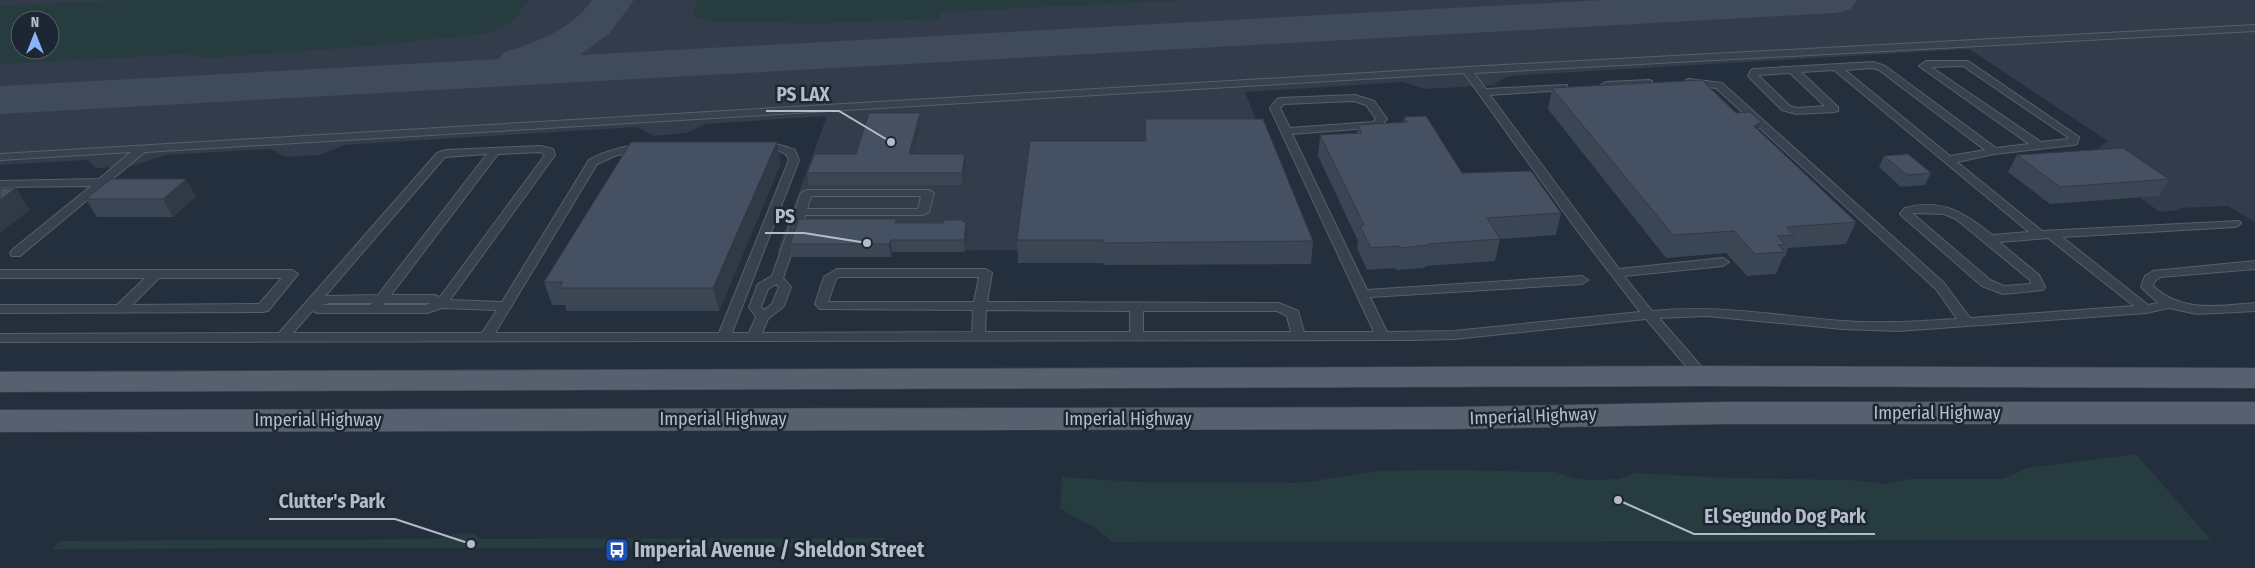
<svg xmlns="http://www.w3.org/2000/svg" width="2255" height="568" font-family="'Fira Sans Condensed',sans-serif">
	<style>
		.airport { fill: #323c4b; fill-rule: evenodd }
		.green { fill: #263c3f; fill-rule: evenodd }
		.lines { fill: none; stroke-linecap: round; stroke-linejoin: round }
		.taxiway { fill: #3f4a5a; fill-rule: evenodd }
		.lane-casing { stroke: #565f6c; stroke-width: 2 }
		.primary-casing { stroke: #414a57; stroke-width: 1 }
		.lane { fill: #38414e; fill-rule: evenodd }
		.primary { fill: #56606e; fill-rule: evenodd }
		.wall { fill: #3b4654 }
		.shaded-wall { fill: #303945 }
		.building { fill: #455162; stroke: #303945 }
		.labels { text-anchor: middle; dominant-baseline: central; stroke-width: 5; stroke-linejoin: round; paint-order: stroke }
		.street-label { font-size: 18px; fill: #b4bcc9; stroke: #1d2633 }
		.near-poi-label { font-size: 21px; font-weight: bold; fill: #b4bcc9; stroke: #1d2633; text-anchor: start }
		.leader { fill: none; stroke: #b4bcc9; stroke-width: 2 }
		.callout-dot { fill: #b4bcc9; stroke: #1d2633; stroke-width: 2 }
		.callout-label { font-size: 19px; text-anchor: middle; font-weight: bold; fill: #b4bcc9; stroke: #1d2633; stroke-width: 5; stroke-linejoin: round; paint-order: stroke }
	</style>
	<rect width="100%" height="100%" fill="#242f3e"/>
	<path class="airport" d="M0,0H2255V222L2228,206L2180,208H2178L2180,210L2160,212L2085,159L2108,141L1969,49L1509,76L1495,83L1496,85L1424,89L1403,82L1245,92L1264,140L1271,248L777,252L827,116L705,124L686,133L654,136L637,127L345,145L320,155L285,157L271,149L165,155L133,166L96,168L87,160L0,165ZM20,20H50V50H20Z"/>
	<g class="green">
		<path d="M123,0H528C514,22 507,29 481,34L369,46L204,58L184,54L0,64V6ZM20,20H50V50H20Z"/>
		<path d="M697,0H1188L941,12L940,19L831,22L830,24L711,21L698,18L693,13Z"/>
		<path d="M2136,454L2211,540L1112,542L1097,529L1060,509L1062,477L1139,482L1300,483L1379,471L1448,470L1555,472L1576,479L1593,480L1619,479L1635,473L1729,478L1852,480L1885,484L1910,479H2003L2027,468Z"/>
		<path d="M462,533L474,534L481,539L886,538L885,547L52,549L59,541L438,539Z"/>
	</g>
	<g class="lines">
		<path class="taxiway" d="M592,0H634L610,33L580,55L1602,0H1857L1851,9L1836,13L0,114V86L499,59L504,52C537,42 571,30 592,0Z"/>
		<g class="lane-casing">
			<g id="lane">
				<path d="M2255,25V31L1474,73L1486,89L1567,85V89L1564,90L1490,95L1619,269L1723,258L1729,262L1723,266L1624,276L1652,311C1716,304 1779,316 1843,321C1881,324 1919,321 1957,319L1936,289L1716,88L1686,84V80L1689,79L1722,83L1944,283L1970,318L2134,306L2048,238L1999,242L2039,275L2045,287L2043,290L2003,294L1982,286L1902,216L1900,214L1905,208C1942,198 1965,213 1992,235L2029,232L1834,70L1801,72L1838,107V111L1834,112L1796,114L1782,110L1748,76L1751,70L1754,69L1873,62L1885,66L1996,148L2029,144L1919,66L1926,61H1968L2079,137L2077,144L2073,145L1994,154L1957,162L2042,231L2239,221L2241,223L2239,225L2235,227L2062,237L2148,305L2158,303L2141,287L2145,276L2153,271L2255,261V269L2160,277L2155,281L2153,286C2182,313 2219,306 2255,303V311L2197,314L2169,308L2146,313L1898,331L1843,329L1706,316L1659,318L1707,373L1709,376L1707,379H1697L1646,319L1454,339L1412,340L0,342V334L279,333L437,153L446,150L540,146L553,149L555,155L450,300L502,302L589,160C601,153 635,140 646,150L645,152L617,155L597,164L495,333H719L789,160L786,154L779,151L757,149L756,147C765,139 784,146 795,150L799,160L732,333H749L756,317L749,307L758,284L772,276L801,193L807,190H928L934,193L929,212L923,215H805L783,278L791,287L784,306L768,319L762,333L972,332L973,310L820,309L815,304L824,277L837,269H986L992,273L987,302L1279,303L1298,311L1304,332H1374L1270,108L1277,99L1281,98L1355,95L1374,101L1387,119L1380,127L1292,134L1367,290L1582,276L1588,280L1582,284L1370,297L1387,332L1454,331L1640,312L1576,229L1464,73L145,152L20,256H12L10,253L12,250L91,186L0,187V181L99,179L131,152L0,160V154L1467,67ZM1963,66L2069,138L2068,139L2041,142L1931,67ZM1872,68L1879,70L1985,150L1950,156L1845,70ZM1790,73L1825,106L1797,108L1790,106L1758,75ZM1354,101L1366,105L1376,119L1373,122L1290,128L1280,108L1284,104ZM540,152L545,155L440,297L434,295H391L498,154ZM487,154L378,295L325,296L445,157ZM811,196H921L918,209H807ZM1912,213L1944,214L1956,219L2030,280L2031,284L2004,286L1990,280ZM839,277H979L974,302H828L836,279ZM776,284L779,287L772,304L764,310L761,307L768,289ZM329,303H372L370,305H322ZM385,303H431L426,305H384ZM442,308L497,310L482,333H293L312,311L318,313H427ZM986,310L1130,311V332H985ZM1143,311H1277L1287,316L1291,332H1143Z"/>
				<path d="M1649,80L1652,81V85L1606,88L1601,85L1606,82Z"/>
				<path d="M0,270H292L298,274L268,311L263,312L0,313V305H117L145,278H0ZM159,278H282L259,304L132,305Z"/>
			</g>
		</g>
		<g class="primary-casing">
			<g id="primary">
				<path d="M1702,366L2255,368V388L1702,386L0,392V372Z"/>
				<path d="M1723,402H2255V424H1723L1457,429L0,432V410L1457,407Z"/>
			</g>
		</g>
		<use href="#lane" class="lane"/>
		<use href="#primary" class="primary"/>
	</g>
	<g class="wall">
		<path d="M1552,88L1736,113L1761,122L1758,130L1856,222L1846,244L1788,248L1785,257H1783L1776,274L1747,276L1726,253L1666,258L1548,109Z"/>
		<path d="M920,113L921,125L914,154L966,166L963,185H809L807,173L856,154Z"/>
		<path d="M1404,117L1462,173L1561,213L1556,235L1500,239L1495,261L1425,266V268L1396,270L1395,268L1367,270L1357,248L1358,241L1318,156L1320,135L1357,133L1358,125L1403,122Z"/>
		<path d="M1145,119L1313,241L1311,264L1103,265V263H1018L1017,240L1145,141Z"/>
		<path d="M2017,155L2169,179L2159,196L2050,204L2008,172Z"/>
		<path d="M1884,156L1931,173L1925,185L1901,187L1879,167Z"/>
		<path d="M781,163L719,311H567L565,305H552L544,282Z"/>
		<path d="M196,196L173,217H97L86,199Z"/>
		<path d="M896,219V223L966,222L968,235L965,252H892L891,257H792L790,244Z"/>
	</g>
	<g class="shaded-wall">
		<path d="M920,113L921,125L911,166L909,154Z"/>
		<path d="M1761,122L1754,143V126Z"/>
		<path d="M777,142L781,163L719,311L713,288Z"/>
		<path d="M965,154L966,166L963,185L962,173Z"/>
		<path d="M186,179L196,196L173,217L163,199Z"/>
		<path d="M16,188L30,210L0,233V200Z"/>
		<path d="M964,220L965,233L966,222L968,235L965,252L964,240Z"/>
		<path d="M891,240L892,252L891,257L889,244Z"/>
	</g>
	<g class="building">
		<path d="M1702,80L1736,113L1750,112L1761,122L1754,126L1856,222L1786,227L1794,235L1777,236L1785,244L1778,245L1785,252L1755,254L1734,231L1673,235L1552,88Z"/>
		<path d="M869,113H920L909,154H965L962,173H807L815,154H856Z"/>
		<path d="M1426,116L1462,173L1531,171L1561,213L1487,218L1500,239L1428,244L1429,245L1400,248L1399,246L1371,248L1360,226L1364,225L1320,135L1362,133L1358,125L1407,122L1404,117Z"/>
		<path d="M1145,119H1263L1313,241L1103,243V240H1017L1030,141H1146Z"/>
		<path d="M631,142H777L713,288H559L563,282H544Z"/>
		<path d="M2123,148L2169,179L2060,187L2017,155Z"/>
		<path d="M1908,154L1931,173L1907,175L1884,156Z"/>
		<path d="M111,179H186L163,199H86Z"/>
		<path d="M0,188H16L0,200Z"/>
		<path d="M799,219H896L895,223H944V220H964L963,222H966L964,240H891L889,244H790Z"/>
	</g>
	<defs>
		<g id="bus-square" transform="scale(1.25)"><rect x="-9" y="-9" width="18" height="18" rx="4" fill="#1a4fb4" stroke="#1d2633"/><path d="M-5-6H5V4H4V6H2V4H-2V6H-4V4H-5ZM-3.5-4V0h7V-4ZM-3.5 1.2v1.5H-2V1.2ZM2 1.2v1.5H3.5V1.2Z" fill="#fff"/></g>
	</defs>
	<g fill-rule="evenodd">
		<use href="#bus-square" x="617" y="550"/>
	</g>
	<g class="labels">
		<g class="street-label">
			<text x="1937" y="413">Imperial Highway</text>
			<text transform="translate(1533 416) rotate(-2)">Imperial Highway</text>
			<text x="723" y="419">Imperial Highway</text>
			<text x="1128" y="419">Imperial Highway</text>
			<text x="318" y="420">Imperial Highway</text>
		</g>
		<g class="near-poi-label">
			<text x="634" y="550">Imperial Avenue / Sheldon Street</text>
		</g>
	</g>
	<path class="leader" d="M891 142L839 111H766M867 243L804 233H765M471 544L395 519H269M1618 500L1694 534H1875"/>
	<g class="callout-dot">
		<circle cx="891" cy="142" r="5"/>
		<circle cx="867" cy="243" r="5"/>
		<circle cx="471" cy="544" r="5"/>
		<circle cx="1618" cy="500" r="5"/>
	</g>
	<g class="callout-label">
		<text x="803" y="101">PS LAX</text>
		<text x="785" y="223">PS</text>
		<text x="332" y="508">Clutter's Park</text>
		<text x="1785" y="523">El Segundo Dog Park</text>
	</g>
	<g transform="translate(35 35)"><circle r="24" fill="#1d2633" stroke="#59626f"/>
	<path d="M0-4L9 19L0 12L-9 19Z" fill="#8ab4f8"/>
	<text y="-8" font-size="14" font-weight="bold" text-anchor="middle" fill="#b4bcc9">N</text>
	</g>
</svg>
